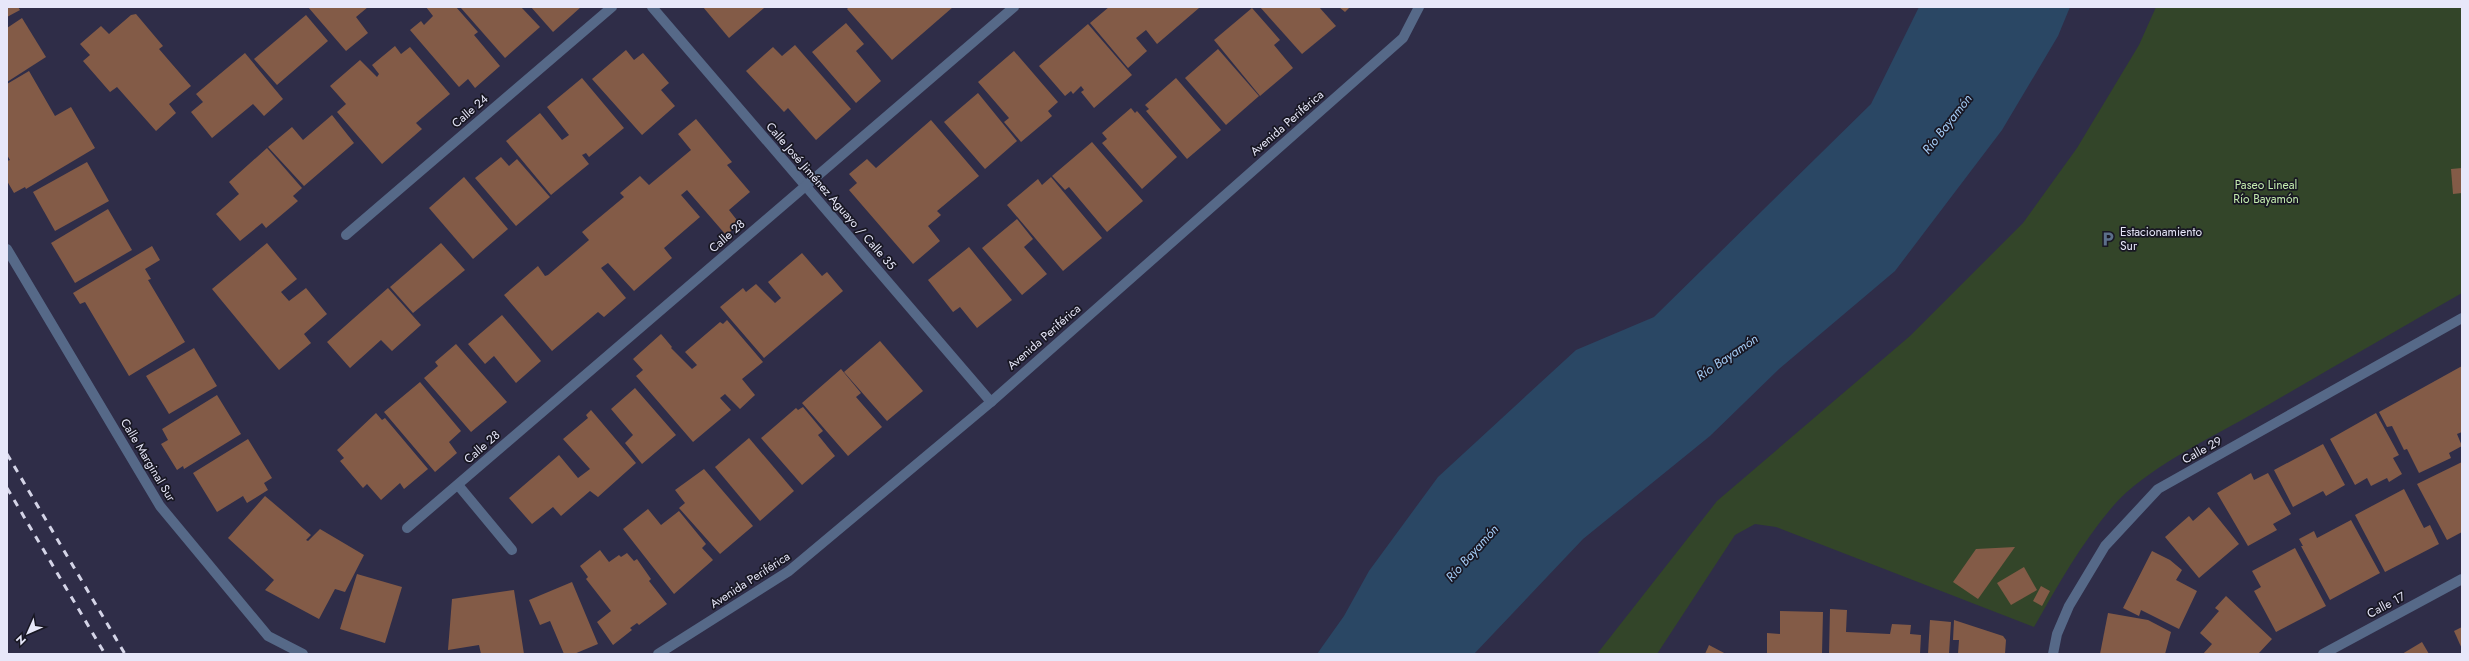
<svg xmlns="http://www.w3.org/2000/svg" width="2469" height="661" font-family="Jost,sans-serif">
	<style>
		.green { fill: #334529 }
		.water { fill: #2a4764 }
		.building { fill: #835b47 }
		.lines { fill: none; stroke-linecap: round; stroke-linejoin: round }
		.street { stroke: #566988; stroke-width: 10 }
		.rail { stroke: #d4d4e7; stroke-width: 3; stroke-dasharray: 7 7; stroke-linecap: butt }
		.labels { text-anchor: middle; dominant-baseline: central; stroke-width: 3.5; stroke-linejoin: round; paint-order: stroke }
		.street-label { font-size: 12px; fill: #e7e7f9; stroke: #181723 }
		.park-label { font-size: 12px; fill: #c4ecaf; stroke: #181723 }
		.poi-label { font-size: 12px; fill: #e7e7f9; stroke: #181723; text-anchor: start }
		.water-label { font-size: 13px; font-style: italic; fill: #a4ccf6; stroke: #181723 }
	</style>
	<rect width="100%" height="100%" fill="#2f2d48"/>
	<path class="green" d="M2156,7H2462V293C2390,334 2318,376 2247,417C2206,440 2145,470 2114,505C2082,542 2058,585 2034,627L1776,527L1755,524L1735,535L1657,654H1597L1717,501L1910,336L2023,223L2077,148L2139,45Z"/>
	<path class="water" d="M1919,7H2070L2058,36L2002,130L1895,271L1779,369L1710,436L1583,539L1474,654H1317L1344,616L1369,571L1438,477L1576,350L1654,317L1871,104Z"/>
	<g class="building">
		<path d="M7,7H18L20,10L7,17Z"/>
		<path d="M308,7H368L356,17L368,33L346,51Z"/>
		<path d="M426,7H456L478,32L474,35L500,66L475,88L468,79L459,87L410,30L421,21L424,25L433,16Z"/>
		<path d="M463,7H521L540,27L505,58L461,8Z"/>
		<path d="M531,7H581L553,32Z"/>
		<path d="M703,7H764V8L729,38Z"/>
		<path d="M849,7H953L892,60L847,9Z"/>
		<path d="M1109,7H1198L1199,8L1157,44L1146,30L1136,38L1147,51L1128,68L1090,23Z"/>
		<path d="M1260,7H1319L1336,26L1302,54Z"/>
		<path d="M1339,7H1350L1345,12Z"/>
		<path d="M1252,8L1280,40L1274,45L1293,68L1260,96L1214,40Z"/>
		<path d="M136,14L163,46L159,49L191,86L169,104L176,113L156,131L117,87L110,92L83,61L90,55L80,44L101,26L109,34L131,15Z"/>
		<path d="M306,15L328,41L277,85L254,59Z"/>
		<path d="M22,18L46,57L7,82V28Z"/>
		<path d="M846,23L864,44L856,51L881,81L856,103L812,52Z"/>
		<path d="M1088,24L1132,75L1094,108L1081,92L1084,90L1081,86L1073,94L1071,91L1065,96L1039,66Z"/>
		<path d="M795,45L851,109L816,140L788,108L784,112L746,71L773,47L782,56Z"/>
		<path d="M395,46L401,54L410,47L450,94L416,123L422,129L382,164L337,112L346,104L330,86L360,60L377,77L379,74L372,65Z"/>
		<path d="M1218,49L1259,96L1226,125L1185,78Z"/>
		<path d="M626,50L634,60L643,53L669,83L661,90L675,106L642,135L592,79Z"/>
		<path d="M1014,51L1058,102L1048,111L1052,116L1021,142L1004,122L1009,118L978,82Z"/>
		<path d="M245,53L283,99L264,116L253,104L212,138L191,112L203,102L196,94Z"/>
		<path d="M29,71L55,116L71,107L95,148L26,189L25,187L14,193L7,181V161L10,160L7,155V84Z"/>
		<path d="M582,78L624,128L589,157L586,153L582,155L589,164L551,195L506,141L540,113L562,140L569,135L547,107Z"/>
		<path d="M1176,78L1221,130L1187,159L1146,111L1149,109L1145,105Z"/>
		<path d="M978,93L1017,141L985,169L944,122Z"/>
		<path d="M1131,108L1135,113L1137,111L1177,157L1142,189L1102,143L1107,139L1102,133Z"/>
		<path d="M332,115L354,143L304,186L268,147L292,127L303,140Z"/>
		<path d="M696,119L732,162L727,165L750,192L729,210L740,224L726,235L687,190L681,195L700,217L664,248L672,258L634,291L608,263L601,268L626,298L604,317L598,312L552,351L504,295L538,266L545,276L548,275L589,240L582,232L624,197L620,193L640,176L649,185L691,150L678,134Z"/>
		<path d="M931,120L979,176L937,211L941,215L928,226L940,241L913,264L849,190L857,183L849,174L867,159L876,168Z"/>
		<path d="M1092,142L1143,201L1107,232L1069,187L1065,190L1052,176Z"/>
		<path d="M267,148L302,188L293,196L298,201L266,228L262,223L240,241L216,214L239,194L229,182Z"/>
		<path d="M501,157L509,166L517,159L550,197L516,226L475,178Z"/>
		<path d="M87,162L109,201L55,231L33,192Z"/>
		<path d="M2462,168V193L2453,194L2451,169Z"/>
		<path d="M464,177L508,229L473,259L429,208Z"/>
		<path d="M1051,177L1102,238L1063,271L1007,205L1038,179L1042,185Z"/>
		<path d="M108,209L132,250L75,283L51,243Z"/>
		<path d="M1017,219L1033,239L1024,247L1047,274L1022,295L982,248Z"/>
		<path d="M267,243L297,279L281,292L289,301L306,288L327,314L304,334L311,343L279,370L212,289Z"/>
		<path d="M441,243L465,270L413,313L390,287Z"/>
		<path d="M152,246L160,260L145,269L151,279L148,280L185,342L129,376L85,302L80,304L73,293Z"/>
		<path d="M969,247L1012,300L977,328L960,307L953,312L928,280Z"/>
		<path d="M802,253L822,276L827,272L843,291L764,358L720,307L743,288L746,292L756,284L775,303L781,298L768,282Z"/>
		<path d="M388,288L421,325L392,351L381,340L350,368L327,342Z"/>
		<path d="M502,315L541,361L516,383L494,356L485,364L468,344Z"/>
		<path d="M727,320L763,362L742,379L755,395L740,409L725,394L720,398L731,410L693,442L636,376L643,370L633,359L661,334L672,347L671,348L692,369L697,365L685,352L720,322L723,324Z"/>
		<path d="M880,341L923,391L887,421L844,372Z"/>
		<path d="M456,344L507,402L471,432L424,378L438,366L435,362Z"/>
		<path d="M194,348L217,386L169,414L146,376Z"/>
		<path d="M2462,366V432L2457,434L2462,446L2449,453L2451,458L2419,473L2407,449L2404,450L2392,426L2387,427L2379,412Z"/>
		<path d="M841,369L861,393L856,397L882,427L848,456L802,403Z"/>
		<path d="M420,382L461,431L449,442L457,453L435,472L384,412Z"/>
		<path d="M635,388L676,435L642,464L625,443L633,435L611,409Z"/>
		<path d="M217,395L241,434L184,469L183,466L177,470L161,444L168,440L162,429Z"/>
		<path d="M803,407L823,431L818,435L835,456L802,485L761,438L796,408L798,410Z"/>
		<path d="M591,410L636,463L598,497L590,491L561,516L553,507L532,524L509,498L559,455L578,478L590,469L563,439L588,418L586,415Z"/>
		<path d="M376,413L382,420L385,418L428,469L404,489L400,483L381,500L367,484L363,488L340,461L344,458L337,450Z"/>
		<path d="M2376,413L2399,455L2393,458L2402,474L2389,482L2387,478L2371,486L2367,478L2355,485L2330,439Z"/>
		<path d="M749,438L794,491L760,521L715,467Z"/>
		<path d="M248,439L272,478L264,483L268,490L247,503L243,496L217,512L193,473Z"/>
		<path d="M2323,444L2345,485L2326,496L2323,491L2293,507L2274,470Z"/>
		<path d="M2462,462V532L2447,540L2417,484Z"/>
		<path d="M704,469L753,526L720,554L679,508L685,503L675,490Z"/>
		<path d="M2251,473L2254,480L2268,473L2291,514L2273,524L2277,530L2248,546L2217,493Z"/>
		<path d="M2404,489L2424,528L2430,525L2439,544L2385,572L2355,515Z"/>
		<path d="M265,496L311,535L306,540L308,541L320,529L364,555L345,592L335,589L319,619L265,590L274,580L228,538Z"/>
		<path d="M2209,507L2239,544L2199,578L2165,537L2189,516L2193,521Z"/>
		<path d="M648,509L661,525L679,511L706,544L702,548L713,560L674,594L623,529Z"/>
		<path d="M2351,520L2380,573L2330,600L2301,546H2303L2299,539L2314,531L2317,538Z"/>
		<path d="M2015,547L1978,599L1953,582L1976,549Z"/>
		<path d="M2295,548L2326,606L2276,632L2254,591L2261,587L2252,571Z"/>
		<path d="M600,550L609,562L619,555L621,557L627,553L634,561L637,559L651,579L649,581L667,604L639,625L637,623L630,628L632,630L613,645L597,622L611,611L586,579L588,577L580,566Z"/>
		<path d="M2152,551L2170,560L2182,570L2176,580L2197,591L2179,629L2141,610L2139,616L2123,608Z"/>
		<path d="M2024,567L2037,590L2011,605L1997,583Z"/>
		<path d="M357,574L402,587L385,643L340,629Z"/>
		<path d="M572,582L598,644L574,654H564L550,621L540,625L529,600Z"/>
		<path d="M2041,586L2050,591L2042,606L2033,601Z"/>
		<path d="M514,590L524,654H481L479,645L448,650L452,599Z"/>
		<path d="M2226,596L2272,639L2258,654H2203L2212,644L2200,633L2219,611L2215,608Z"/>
		<path d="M1830,609L1847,610L1846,632L1890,634L1892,624L1911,625L1910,634L1921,635L1920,654H1829Z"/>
		<path d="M1780,611L1823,612L1822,654H1767V633L1780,634Z"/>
		<path d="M2108,613L2148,620L2171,632L2165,654H2100Z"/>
		<path d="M1930,620L1951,622L1949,654H1928Z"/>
		<path d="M1954,620L2003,636L2006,640L2005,654H1958L1959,640H1953Z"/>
		<path d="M2462,627V649L2454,631Z"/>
		<path d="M2422,642L2429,654H2402Z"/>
		<path d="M1709,645L1726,654H1705Z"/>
	</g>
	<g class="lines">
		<g class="street">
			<path d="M652,7L991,402"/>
			<path d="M346,235L612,7"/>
			<path d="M7,249L160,506L268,636L303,654"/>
			<path d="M458,485L512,550"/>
			<path d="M407,528L1014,7"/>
			<path d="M658,654L789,571L991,402L1403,38L1419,7"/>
			<path d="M2053,654L2057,634L2069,606L2105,546L2158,489L2462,318"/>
			<path d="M2323,654L2462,579"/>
		</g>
		<g class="rail">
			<path d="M7,454L125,654"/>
			<path d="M7,488L105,654"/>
		</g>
	</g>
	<defs>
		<g id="parking-bare" transform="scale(1.2)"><path d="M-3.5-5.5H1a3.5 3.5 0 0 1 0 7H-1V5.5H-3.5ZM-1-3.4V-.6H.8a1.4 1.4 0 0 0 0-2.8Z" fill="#5c6f8a" stroke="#181723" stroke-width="2.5" paint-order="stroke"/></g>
	</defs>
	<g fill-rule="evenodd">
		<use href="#parking-bare" x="2108" y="239"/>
	</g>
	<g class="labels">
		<g class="street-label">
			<text transform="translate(470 111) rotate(-41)">Calle 24</text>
			<text transform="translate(1287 123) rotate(-41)">Avenida Periférica</text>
			<text transform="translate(831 196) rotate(49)">Calle José Jiménez Aguayo / Calle 35</text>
			<text transform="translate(727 236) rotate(-41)">Calle 28</text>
			<text transform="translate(1044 337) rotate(-41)">Avenida Periférica</text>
			<text transform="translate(482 447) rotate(-41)">Calle 28</text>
			<text transform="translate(2202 450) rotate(-29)">Calle 29</text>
			<text transform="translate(148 460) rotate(59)">Calle Marginal Sur</text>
			<text transform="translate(750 580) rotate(-33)">Avenida Periférica</text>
			<text transform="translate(2386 605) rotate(-28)">Calle 17</text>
		</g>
		<g class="park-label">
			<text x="2266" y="185">Paseo Lineal<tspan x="2266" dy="14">Río Bayamón</tspan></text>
		</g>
		<g class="poi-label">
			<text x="2120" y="232">Estacionamiento<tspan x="2120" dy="14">Sur</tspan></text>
		</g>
		<g class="water-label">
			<text transform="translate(1947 124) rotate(-52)">Río Bayamón</text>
			<text transform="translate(1727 357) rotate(-34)">Río Bayamón</text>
			<text transform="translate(1472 553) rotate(-48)">Río Bayamón</text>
		</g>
	</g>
	<rect width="2469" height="661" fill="none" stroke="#e7e7f9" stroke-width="16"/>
	<g transform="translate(28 633) rotate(225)" stroke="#181723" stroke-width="3" paint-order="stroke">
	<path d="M0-3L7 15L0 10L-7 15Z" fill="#e7e7f9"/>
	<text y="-6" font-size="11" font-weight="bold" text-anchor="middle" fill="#e7e7f9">N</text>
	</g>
</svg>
